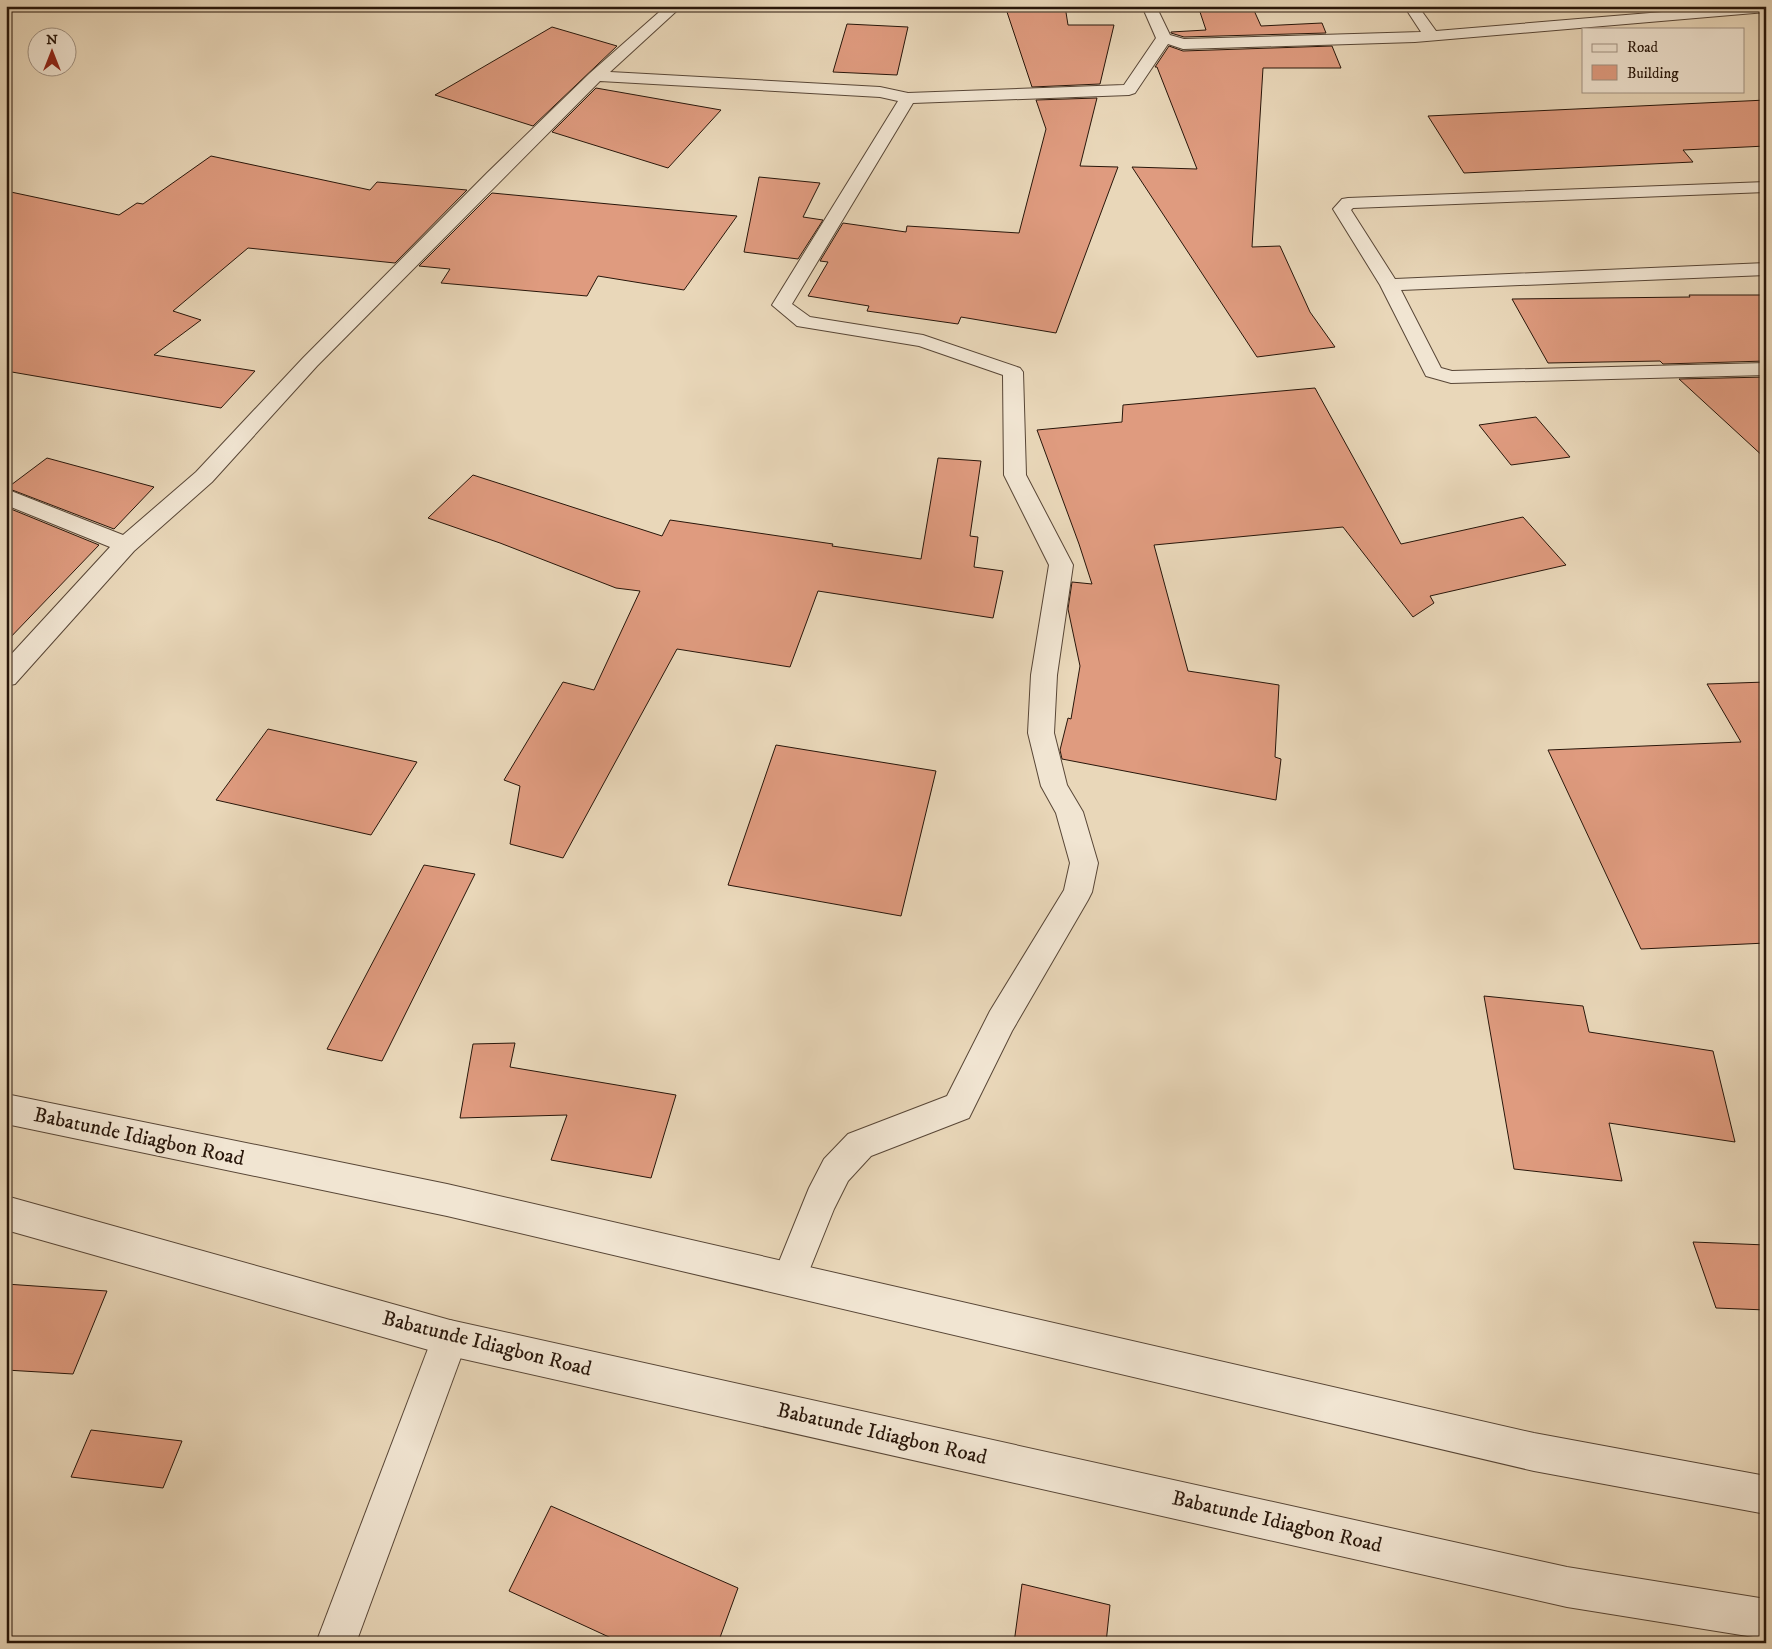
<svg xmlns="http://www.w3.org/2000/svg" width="1772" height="1649" font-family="'IM FELL DW Pica',serif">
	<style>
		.building { fill: #df9b7f; stroke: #28160a }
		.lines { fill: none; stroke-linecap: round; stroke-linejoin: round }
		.service-casing { stroke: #584636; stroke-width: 2 }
		.minor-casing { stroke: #584636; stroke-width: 2 }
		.tertiary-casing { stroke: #584636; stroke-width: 2 }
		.service { fill: #f1e5d2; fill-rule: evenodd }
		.minor { fill: #f1e5d2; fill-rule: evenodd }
		.tertiary { fill: #f1e5d2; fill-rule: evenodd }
		.labels { text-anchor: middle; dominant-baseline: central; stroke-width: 5; stroke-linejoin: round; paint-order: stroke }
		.near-street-label { font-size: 21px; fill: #28160a; stroke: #f1e5d2 }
	</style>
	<rect width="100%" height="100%" fill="#e9d7b9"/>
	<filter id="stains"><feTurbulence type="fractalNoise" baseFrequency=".004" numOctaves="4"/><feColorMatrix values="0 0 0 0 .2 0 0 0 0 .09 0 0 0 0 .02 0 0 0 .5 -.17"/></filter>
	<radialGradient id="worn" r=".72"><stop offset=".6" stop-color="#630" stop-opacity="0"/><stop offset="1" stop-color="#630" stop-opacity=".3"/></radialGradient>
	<g class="building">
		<path d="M1005,6H1065L1068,25H1114L1100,84L1032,87Z"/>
		<path d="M1198,6H1252L1261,26L1322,23L1326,33L1184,37L1171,33V32L1206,30Z"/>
		<path d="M847,24L908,27L897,75L833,72Z"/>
		<path d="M552,27L617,46L533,126L435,95Z"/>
		<path d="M1169,46L1183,51L1332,46L1341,68H1263L1252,247L1280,246L1310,312L1335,347L1257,357L1132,167L1197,169L1157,67H1155Z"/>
		<path d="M596,88L721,110L668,168L552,132Z"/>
		<path d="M1097,98L1080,166L1118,167L1056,333L961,317L958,324L867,311L869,306L808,296L828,262L820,261L843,223L906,232L907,226L1019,233L1046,129L1036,100Z"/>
		<path d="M1766,100V146L1683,150L1693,162L1464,173L1428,116Z"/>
		<path d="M211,156L370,190L377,182L467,190L395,263L248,248L173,311L201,320L154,355L255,371L221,408L6,371V191L119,215L137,203L143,204Z"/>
		<path d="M759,177L820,183L803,217L823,220L798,259L744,252Z"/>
		<path d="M492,193L737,216L684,290L598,276L587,296L441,283L450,269L419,266Z"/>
		<path d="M1689,295H1766V361L1663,364L1660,361L1548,363L1512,299L1690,297Z"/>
		<path d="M1766,377V459L1679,379Z"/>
		<path d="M1315,388L1401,544L1523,517L1566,565L1430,596L1434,603L1413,617L1343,527L1154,545L1188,671L1279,685L1275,757L1281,759L1276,800L1062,759L1060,750L1068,718L1071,719L1080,666L1068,609L1072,582L1092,584L1079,544L1037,430L1122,422L1123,405Z"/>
		<path d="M1536,417L1570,457L1511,465L1479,425Z"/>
		<path d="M47,458L154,487L114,529L7,488Z"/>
		<path d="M938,458L981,461L970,536L978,537L974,567L1003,571L993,618L818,591L790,667L677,649L563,858L510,844L520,786L504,780L563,682L594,690L640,591L616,588L500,543L428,518L473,475L662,536L670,520L833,544L832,546L921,559Z"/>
		<path d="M6,507L99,545L6,642Z"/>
		<path d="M1766,682V943L1641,949L1548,750L1741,742L1707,684Z"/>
		<path d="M268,729L417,762L371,835L216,800Z"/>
		<path d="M776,745L936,771L901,916L728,885Z"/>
		<path d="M424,865L475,874L382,1061L327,1049Z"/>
		<path d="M1484,996L1583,1006L1589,1032L1713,1051L1735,1142L1609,1123L1622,1181L1514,1169Z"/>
		<path d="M515,1043L510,1067L676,1095L651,1178L551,1160L567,1115L460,1118L473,1044Z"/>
		<path d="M1693,1242L1766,1245V1310L1716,1308Z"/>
		<path d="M6,1284L107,1291L73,1374L6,1370Z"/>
		<path d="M91,1430L182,1441L163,1488L71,1477Z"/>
		<path d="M551,1506L738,1588L718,1643H622L509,1591Z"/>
		<path d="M1022,1584L1110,1605L1106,1643H1014Z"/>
	</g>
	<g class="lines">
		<g class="service-casing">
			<path id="service" d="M1766,182V192L1353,208L1351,210L1395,279L1766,263V275L1401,290L1441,368L1452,371L1766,363V375L1451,383L1426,376L1380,285L1333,209L1342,199L1348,198Z"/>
		</g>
		<g class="minor-casing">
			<g id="minor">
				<path d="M666,6H682L610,72L880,87L908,93L1124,85L1156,38L1142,6H1156L1170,35L1184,39L1421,32L1404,6H1418L1436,31L1734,6H1766V12L1415,42L1183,49L1168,44L1135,93L1129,95L913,103L792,304L810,317L923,335L1020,368L1023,372L1026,475L1073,565L1057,675L1054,733L1067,785L1083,812L1098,863L1092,892L1088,900L1012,1031L969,1118L871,1156L848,1181L834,1209L801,1291L789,1296L777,1291L772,1279L809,1188L824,1159L848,1134L947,1096L990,1011L1064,890L1070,863L1056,813L1041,786L1028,733L1031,675L1049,565L1004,475L1003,375L919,346L797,326L772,305L898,101L880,97L600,81L317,366L212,482L134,551L15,684L6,686V660L110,547L6,505V489L123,535L196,472L303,358L487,173L590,73Z"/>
				<path d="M450,1320L463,1325L468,1338L356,1643H316L437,1325Z"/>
			</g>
		</g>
		<g class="tertiary-casing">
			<g id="tertiary">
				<path d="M6,1094L447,1184L1534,1433L1766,1476V1514L1534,1471L447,1216L6,1124Z"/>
				<path d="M6,1196L450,1320L1567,1567L1766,1599V1639L1567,1607L450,1356L6,1230Z"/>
			</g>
		</g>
		<use href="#service" class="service"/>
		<use href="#minor" class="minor"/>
		<use href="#tertiary" class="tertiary"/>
	</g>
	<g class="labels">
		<g class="near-street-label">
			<text transform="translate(139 1137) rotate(12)">Babatunde Idiagbon Road</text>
			<text transform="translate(487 1344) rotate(14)">Babatunde Idiagbon Road</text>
			<text transform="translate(882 1434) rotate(13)">Babatunde Idiagbon Road</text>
			<text transform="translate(1277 1522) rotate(13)">Babatunde Idiagbon Road</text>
		</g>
	</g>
	<rect width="1772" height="1649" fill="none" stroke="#e9d7b9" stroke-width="25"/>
	<rect x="8" y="8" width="1757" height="1634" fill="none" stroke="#28160a" stroke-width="2.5"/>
	<rect x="12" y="12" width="1747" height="1624" fill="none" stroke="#28160a"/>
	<rect x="1582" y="28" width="162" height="65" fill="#f1e5d2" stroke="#a19282"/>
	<rect x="1592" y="44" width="25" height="8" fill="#f1e5d2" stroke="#a19282"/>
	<text x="1627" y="52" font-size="15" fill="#28160a">Road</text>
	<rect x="1592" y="65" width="25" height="15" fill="#df9b7f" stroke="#a19282"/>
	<text x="1627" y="78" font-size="15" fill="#28160a">Building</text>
	<g transform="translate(52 52)"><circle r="24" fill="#f1e5d2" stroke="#a19282"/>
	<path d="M0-4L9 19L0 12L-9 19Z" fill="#8f2418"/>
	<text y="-8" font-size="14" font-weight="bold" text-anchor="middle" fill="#28160a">N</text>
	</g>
	<rect width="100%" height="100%" filter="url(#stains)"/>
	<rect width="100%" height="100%" fill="url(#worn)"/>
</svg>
